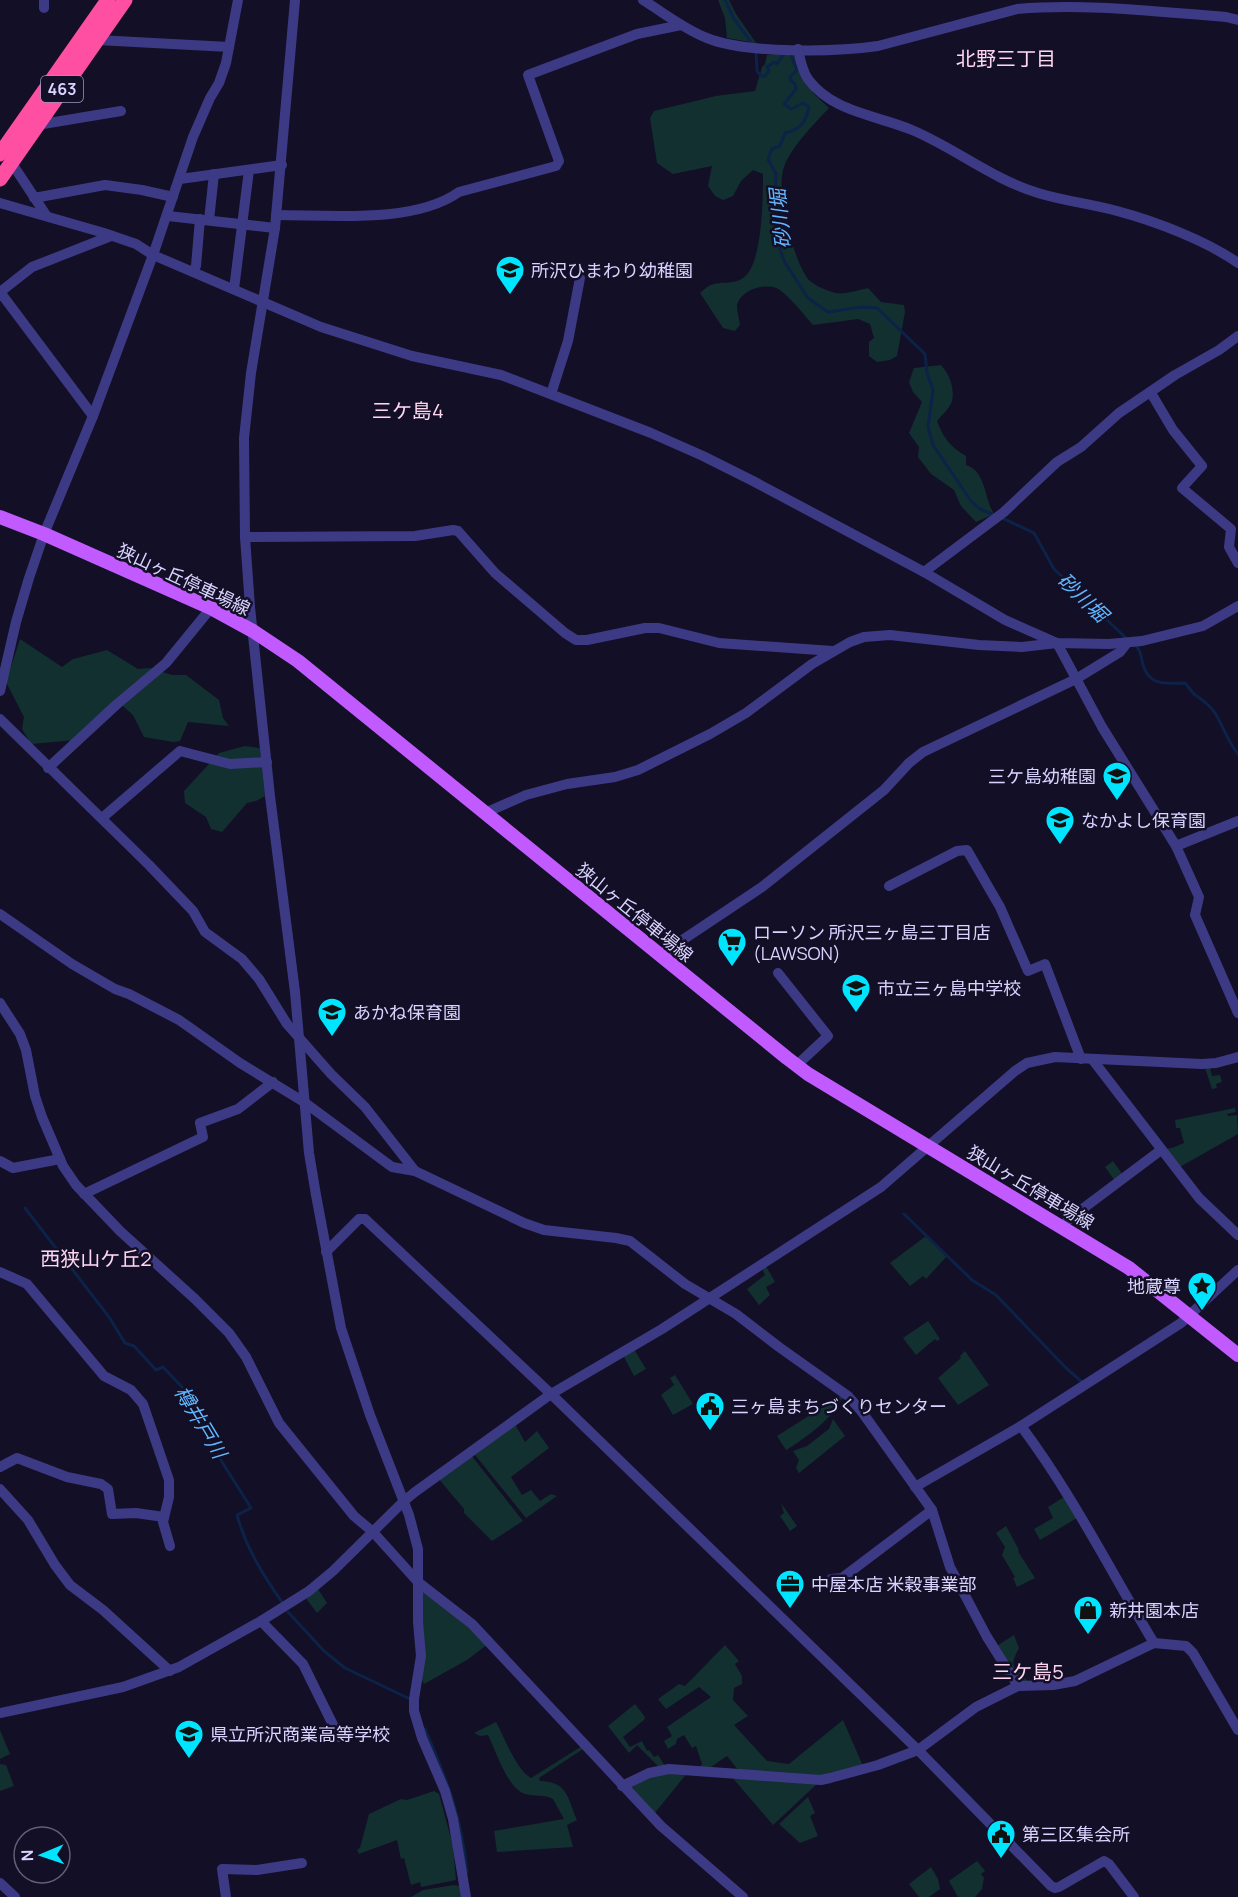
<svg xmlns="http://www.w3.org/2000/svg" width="1238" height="1897" font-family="Manrope,'Noto Sans JP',sans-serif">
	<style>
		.green { fill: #12302f }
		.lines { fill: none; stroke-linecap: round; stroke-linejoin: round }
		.stream { stroke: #0c2248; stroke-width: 3 }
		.minor { stroke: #3d3a85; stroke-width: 10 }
		.major { stroke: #c25bff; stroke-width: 14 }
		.highway { stroke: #ff4fa3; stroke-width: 15 }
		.labels { text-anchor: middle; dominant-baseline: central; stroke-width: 5; stroke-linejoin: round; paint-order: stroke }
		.shield { fill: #130f26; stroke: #9e99be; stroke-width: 1.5 }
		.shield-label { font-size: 16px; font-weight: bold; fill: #d9d4ff }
		.poi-label { font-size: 18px; fill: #d9d4ff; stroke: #130f26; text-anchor: start }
		.street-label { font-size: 18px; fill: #d9d4ff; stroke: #130f26 }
		.neighbourhood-label { font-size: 20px; fill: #ffd6f0; stroke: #130f26 }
		.water-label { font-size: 20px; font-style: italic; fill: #62b6ff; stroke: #130f26 }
	</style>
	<rect width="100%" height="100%" fill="#130f26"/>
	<g class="green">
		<path d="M718,0H729L736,14L756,43L727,38L725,18Z"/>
		<path d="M793,53L813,93L829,108C815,123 791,147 784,167C775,191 793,259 808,279C812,284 825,290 832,292C841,296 859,290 868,288L881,302L904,305L905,312L897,356L890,360L877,362L869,356V342L874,338L870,324L858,319L813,325C803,314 792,299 780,290C768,281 739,290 737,306C737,312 739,319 740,325L735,331L723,328L700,293C703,291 707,286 711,285C721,281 733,285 743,278C763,265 763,196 763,174L753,170L741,181L733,196L723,200L715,196L708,186L712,166L673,174L657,163L650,118L654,111L716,96L755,91L762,67L765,64L767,55Z"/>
		<path d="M941,365C949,374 955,388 952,401C950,408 942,415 937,421C943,437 950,447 966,456V465C986,471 984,498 994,514L976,522L961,506L954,490L931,474L918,457L919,447L909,433L922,402L913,392L909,382L914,368Z"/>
		<path d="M20,639L62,667L73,659L107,650L138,669L150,668L172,675H186L219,700L223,718L229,726L188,722L180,741L173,742L144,737L133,715L116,700L75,740L31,744L22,729L24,717L6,682Z"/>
		<path d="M245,746L260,748L265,796L256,801L247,803L222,832L211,829L206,817L185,803L184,791L219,753Z"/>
		<path d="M1205,1068H1210L1212,1076L1220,1075L1222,1082L1216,1084L1217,1088L1212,1089Z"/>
		<path d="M1235,1108L1236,1112L1227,1114L1228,1116L1237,1115L1238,1134L1178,1168L1163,1149L1172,1148L1184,1143L1180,1128H1176L1175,1120Z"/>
		<path d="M1113,1161L1123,1175L1115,1181L1105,1167Z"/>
		<path d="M926,1236L947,1256L926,1279L923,1276L910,1286L890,1263Z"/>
		<path d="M766,1266L775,1282L766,1287L770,1295L759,1305L747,1289L765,1275L762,1268Z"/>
		<path d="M928,1321L940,1339L937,1341L935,1339L916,1355L903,1338Z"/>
		<path d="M634,1349L646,1369L634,1376L623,1355Z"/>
		<path d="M965,1351L989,1385L958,1405L938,1378L961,1358L960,1356Z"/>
		<path d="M675,1375L693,1404L673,1415L661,1395L674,1385L670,1378Z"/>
		<path d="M840,1396L843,1397C833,1418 806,1438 786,1450L777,1436Z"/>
		<path d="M833,1419L845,1436L799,1473L796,1468L799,1460L793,1451L807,1446L829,1429Z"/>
		<path d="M515,1424L525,1442L537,1431L549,1448L511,1477L522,1495L531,1490L540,1501L551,1494L557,1496L526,1518L475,1455Z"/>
		<path d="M471,1455L523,1521L492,1541L464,1513V1509L438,1478Z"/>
		<path d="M1064,1497L1077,1518L1040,1540L1034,1529L1053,1518L1048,1507Z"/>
		<path d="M781,1503L797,1526L790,1531L780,1516L784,1513Z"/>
		<path d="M1006,1526L1018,1548L1019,1553L1035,1578L1017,1587L1013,1578L1015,1577L1002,1555L1005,1547L996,1533Z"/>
		<path d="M318,1589L327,1603L317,1613L305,1597Z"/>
		<path d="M422,1593H428L488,1644L467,1660L424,1684L422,1680Z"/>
		<path d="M1014,1635L1019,1648C1005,1674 1020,1664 1028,1683H1022L995,1647Z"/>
		<path d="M725,1645L739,1661L735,1664L742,1676V1684L734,1688L733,1700L748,1716L734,1725L767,1761L789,1764L843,1720L863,1766L834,1776L739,1771L727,1756L708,1769H701V1765L702,1764L696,1746L692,1748L684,1735L677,1739L676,1744L668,1749L664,1741L672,1736L667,1727L711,1697L699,1687L666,1709L658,1699L679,1684L685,1686Z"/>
		<path d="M635,1704L645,1717L644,1720L623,1737L630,1747L642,1741L647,1751L649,1750L654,1757L658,1755L665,1766L659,1767L637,1745L629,1753L608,1726Z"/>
		<path d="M496,1722C504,1736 516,1770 531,1778L582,1746L583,1749L539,1778L540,1781C568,1782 567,1797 577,1820L567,1825L573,1847L497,1852L494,1831L564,1819L553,1799C544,1794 534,1797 525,1794C507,1788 496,1751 488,1735L480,1736L474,1733Z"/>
		<path d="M0,1730L10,1754L0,1759Z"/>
		<path d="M0,1764L6,1765L14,1786L0,1791Z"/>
		<path d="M659,1771L688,1772L654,1814L629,1788Z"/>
		<path d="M731,1776L817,1784L773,1825Z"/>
		<path d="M434,1791L439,1794L453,1846L456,1880L421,1887L420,1882L411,1885L404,1858L401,1859L397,1840L359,1854L357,1850L360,1848L369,1814L401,1799L407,1800Z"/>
		<path d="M808,1797L815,1813L810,1816L818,1836L800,1843L779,1824Z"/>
		<path d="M977,1861L985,1871L981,1874L984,1878L982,1889L975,1897H958L949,1881Z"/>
		<path d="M931,1867L938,1879L940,1889L929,1897H919L909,1884Z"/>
		<path d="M454,1885L460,1886L463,1897H411L423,1890Z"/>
	</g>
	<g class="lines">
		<g class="stream">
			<path d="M725,0L734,19L754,46"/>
			<path d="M756,52L757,71L761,76H765L769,71L767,67L774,62L777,64L784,54"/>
			<path d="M790,53L797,70L790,77V80L795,84L796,89L784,104L791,109L803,103L809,107C806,122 800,130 785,133L780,146L772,149L768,159L776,174L775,204L780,249L784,261L808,298L828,312L861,307L877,308L925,354L927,373L933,390L928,427L933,445L971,501L980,509L994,515"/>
			<path d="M1000,517L1034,533L1054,569L1127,639"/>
			<path d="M1137,647C1142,653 1141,658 1143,665C1150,687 1166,683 1185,683C1188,686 1191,691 1194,694C1202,700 1208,703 1215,713C1223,726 1228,742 1238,754"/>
			<path d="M25,1208L109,1317L125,1343L134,1346L156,1370L163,1367L183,1388L212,1446L251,1508L237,1515C246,1548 263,1575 282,1602"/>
			<path d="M904,1214L972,1280L996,1295L1066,1368L1082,1382"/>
			<path d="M288,1612L324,1651L345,1668L408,1698"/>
			<path d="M425,1729C447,1780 461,1815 467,1872"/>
		</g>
		<g class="minor">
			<path d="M44,0V8"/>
			<path d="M295,0L275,228L251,373L244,438L245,537L250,607L270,796L295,992L309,1153L316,1195L341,1328L370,1415L409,1515L418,1549V1622L421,1656L414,1699V1711L422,1738L445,1791L453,1819L466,1897"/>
			<path d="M643,0C664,13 684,29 707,38C746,54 836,52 878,46L1017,9C1086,3 1157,12 1226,17L1238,20"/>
			<path d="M97,40L229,47"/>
			<path d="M798,49C800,59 802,71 808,79C832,112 876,115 912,130C955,148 992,179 1038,193C1064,201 1091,204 1117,211C1155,221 1207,241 1238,263"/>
			<path d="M37,125L121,111"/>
			<path d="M11,162L46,215"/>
			<path d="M180,179L282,165"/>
			<path d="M34,198L105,185L142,190L173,197"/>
			<path d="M0,203L104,233L136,244L153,255L321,327L412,356L501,375L651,433L703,456L753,481L924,572L1005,620L1057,643L1109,644L1142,641L1203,626L1238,606"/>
			<path d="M276,215C330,215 414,224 459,192L556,166L559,161L528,75L637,34L681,25"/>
			<path d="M168,216L275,228"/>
			<path d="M209,220L214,174"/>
			<path d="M193,271L196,266L200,219"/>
			<path d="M234,289L249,170"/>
			<path d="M0,292L93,416"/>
			<path d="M0,292L32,267L111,236"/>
			<path d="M1151,393L1173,430L1202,466L1182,488L1231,529L1229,547L1238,563"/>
			<path d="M551,394L568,341L580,278"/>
			<path d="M245,537L415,536L453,530L458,531L495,573L565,633L576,640H587L645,628H659L719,643L833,651"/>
			<path d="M924,572L1004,512L1057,462L1081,447L1119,413L1175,375L1219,350L1238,336"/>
			<path d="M0,691L16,622L29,578L44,534L93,416L153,255L193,137L210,98L219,83L226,63L238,0"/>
			<path d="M0,719L149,865L193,911L205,932L242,959L259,979L287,1024L331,1074L365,1107L415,1171"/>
			<path d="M48,768L116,705L166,663L211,608"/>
			<path d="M487,812L526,795L567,784L615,777L638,770L710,734L746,713L812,664L850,642L864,637L890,635L979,645L1022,647L1057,643L1102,727L1176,846L1199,897L1195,915L1238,1013"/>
			<path d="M102,818L180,751L230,764L267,762"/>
			<path d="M1176,846L1238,821"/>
			<path d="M889,886L957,851L967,850L1000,907L1028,971L1045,964L1081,1059"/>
			<path d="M0,914L72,964L115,989L129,994L179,1020L240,1063L304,1102L392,1167L415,1171L524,1223L544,1230L616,1238L630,1241L685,1284L736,1314L779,1347L848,1396L862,1412L932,1510L950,1567L987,1637L1018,1686"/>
			<path d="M660,955L762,887L884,790L909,763L923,752L1076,679L1120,652L1127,643"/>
			<path d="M778,973L828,1036L797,1065"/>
			<path d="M0,1003L20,1034L26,1050L35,1096L42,1117L63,1166L76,1185L120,1231L195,1299L229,1333L246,1357L279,1423L354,1516L373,1532L418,1582L472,1624L661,1826L743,1897"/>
			<path d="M1092,1059L1199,1198L1238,1235"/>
			<path d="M0,1161L13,1168L60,1159"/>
			<path d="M84,1194L203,1137L200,1123L238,1109L273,1082"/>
			<path d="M1062,1227L1069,1219L1161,1150"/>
			<path d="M326,1252L359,1219H365L551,1394L918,1750L1051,1886L1055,1888L1059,1887L1104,1861L1109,1864L1134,1897"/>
			<path d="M0,1272L27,1284L104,1376L131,1390L143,1404L169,1480V1497L163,1522L170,1546"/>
			<path d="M1021,1426C1072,1494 1110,1570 1154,1643"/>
			<path d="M0,1467L17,1458L67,1477L101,1484L108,1489L112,1514L136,1513L164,1517"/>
			<path d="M915,1487L1021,1426L1181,1323L1238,1270"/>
			<path d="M0,1489L28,1520L55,1565L70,1585L103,1610L170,1671"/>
			<path d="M831,1579L842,1578L932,1510"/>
			<path d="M261,1621L303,1664L339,1737"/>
			<path d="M0,1713L123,1687L179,1667L261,1621L309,1591L333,1571L404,1501L415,1492L551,1394L662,1329L881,1187L1015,1071L1027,1063L1055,1057L1202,1064L1216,1063L1238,1057"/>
			<path d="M622,1786L649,1773L669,1769L821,1780L830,1778L878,1765L918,1750L976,1707L1018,1686L1053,1685L1075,1681L1154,1643L1186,1646L1193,1653L1238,1730"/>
			<path d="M0,1883L15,1897"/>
			<path d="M226,1897L222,1869L257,1870L302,1863"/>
		</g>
		<path class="major" d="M0,517L44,534L211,608L253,631L298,661L787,1058L808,1074L1129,1268L1238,1355"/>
		<g class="highway">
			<path d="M0,154L108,0"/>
			<path d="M0,179L125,0"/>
		</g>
	</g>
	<defs>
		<g id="school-pin" transform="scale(1.5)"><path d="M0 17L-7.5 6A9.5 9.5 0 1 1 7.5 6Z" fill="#00e5ff" stroke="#130f26"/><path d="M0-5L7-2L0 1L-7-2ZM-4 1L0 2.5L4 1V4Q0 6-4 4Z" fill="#111"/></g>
		<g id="supermarket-pin" transform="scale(1.5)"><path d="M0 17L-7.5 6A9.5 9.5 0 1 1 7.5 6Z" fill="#00e5ff" stroke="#130f26"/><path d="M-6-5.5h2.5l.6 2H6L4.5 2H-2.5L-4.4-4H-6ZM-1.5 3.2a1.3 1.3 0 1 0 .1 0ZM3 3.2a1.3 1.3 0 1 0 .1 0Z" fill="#111"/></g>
		<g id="sight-pin" transform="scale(1.5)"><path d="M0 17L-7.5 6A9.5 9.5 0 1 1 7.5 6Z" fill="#00e5ff" stroke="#130f26"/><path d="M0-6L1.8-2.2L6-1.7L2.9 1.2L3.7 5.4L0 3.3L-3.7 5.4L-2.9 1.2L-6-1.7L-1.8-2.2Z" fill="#111"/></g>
		<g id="civic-pin" transform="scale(1.5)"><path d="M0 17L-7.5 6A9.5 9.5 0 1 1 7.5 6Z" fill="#00e5ff" stroke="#130f26"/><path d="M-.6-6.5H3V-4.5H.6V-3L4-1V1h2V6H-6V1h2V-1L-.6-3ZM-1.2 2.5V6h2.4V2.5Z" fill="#111"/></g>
		<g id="office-pin" transform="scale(1.5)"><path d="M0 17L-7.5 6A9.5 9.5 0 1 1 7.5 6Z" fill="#00e5ff" stroke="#130f26"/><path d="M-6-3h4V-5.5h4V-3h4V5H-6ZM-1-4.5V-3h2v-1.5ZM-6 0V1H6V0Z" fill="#111"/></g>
		<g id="shop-pin" transform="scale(1.5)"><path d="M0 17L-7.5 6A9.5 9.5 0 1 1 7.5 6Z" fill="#00e5ff" stroke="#130f26"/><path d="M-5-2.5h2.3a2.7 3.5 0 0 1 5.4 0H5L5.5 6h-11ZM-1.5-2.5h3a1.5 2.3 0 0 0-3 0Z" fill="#111"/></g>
	</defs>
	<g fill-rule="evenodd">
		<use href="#school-pin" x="510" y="270"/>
		<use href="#school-pin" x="1117" y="776"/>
		<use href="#school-pin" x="1060" y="820"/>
		<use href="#supermarket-pin" x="732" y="942"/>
		<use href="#school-pin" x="856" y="988"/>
		<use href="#school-pin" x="332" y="1012"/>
		<use href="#sight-pin" x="1202" y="1286"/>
		<use href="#civic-pin" x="710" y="1406"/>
		<use href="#office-pin" x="790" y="1584"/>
		<use href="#shop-pin" x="1088" y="1610"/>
		<use href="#school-pin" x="189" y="1734"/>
		<use href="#civic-pin" x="1001" y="1834"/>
	</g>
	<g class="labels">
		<rect class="shield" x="41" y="76" width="42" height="26" rx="4.5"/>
		<g class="shield-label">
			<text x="62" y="89">463</text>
		</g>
		<g class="poi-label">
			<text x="531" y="270">所沢ひまわり幼稚園</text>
			<text x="1096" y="776" text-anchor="end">三ケ島幼稚園</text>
			<text x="1081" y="820">なかよし保育園</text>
			<text x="753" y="932">ローソン 所沢三ヶ島三丁目店<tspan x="753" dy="21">(LAWSON)</tspan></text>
			<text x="877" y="988">市立三ヶ島中学校</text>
			<text x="353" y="1012">あかね保育園</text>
			<text x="1181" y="1286" text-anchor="end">地蔵尊</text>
			<text x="731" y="1406">三ヶ島まちづくりセンター</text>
			<text x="811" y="1584">中屋本店 米穀事業部</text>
			<text x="1109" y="1610">新井園本店</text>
			<text x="210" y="1734">県立所沢商業高等学校</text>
			<text x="1022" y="1834">第三区集会所</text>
		</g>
		<g class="street-label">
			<text transform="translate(184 579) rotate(25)">狭山ヶ丘停車場線</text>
			<text transform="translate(635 912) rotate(39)">狭山ヶ丘停車場線</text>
			<text transform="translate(1031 1187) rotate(31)">狭山ヶ丘停車場線</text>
		</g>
		<g class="neighbourhood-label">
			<text x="1006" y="58">北野三丁目</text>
			<text x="408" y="410">三ケ島4</text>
			<text x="96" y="1258">西狭山ケ丘2</text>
			<text x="1028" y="1671">三ケ島5</text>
		</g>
		<g class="water-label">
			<text transform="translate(780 219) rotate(-96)">砂川堀</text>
			<text transform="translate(1083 597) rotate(44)">砂川堀</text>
			<text transform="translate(201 1422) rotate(59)">樽井戸川</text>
		</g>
	</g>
	<g transform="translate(42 1855) rotate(268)"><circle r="28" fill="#130f26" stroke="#625e7d" stroke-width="1.5"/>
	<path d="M0-4.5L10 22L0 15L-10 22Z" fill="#00e5ff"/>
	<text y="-9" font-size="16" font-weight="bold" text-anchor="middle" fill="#d9d4ff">N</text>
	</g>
</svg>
